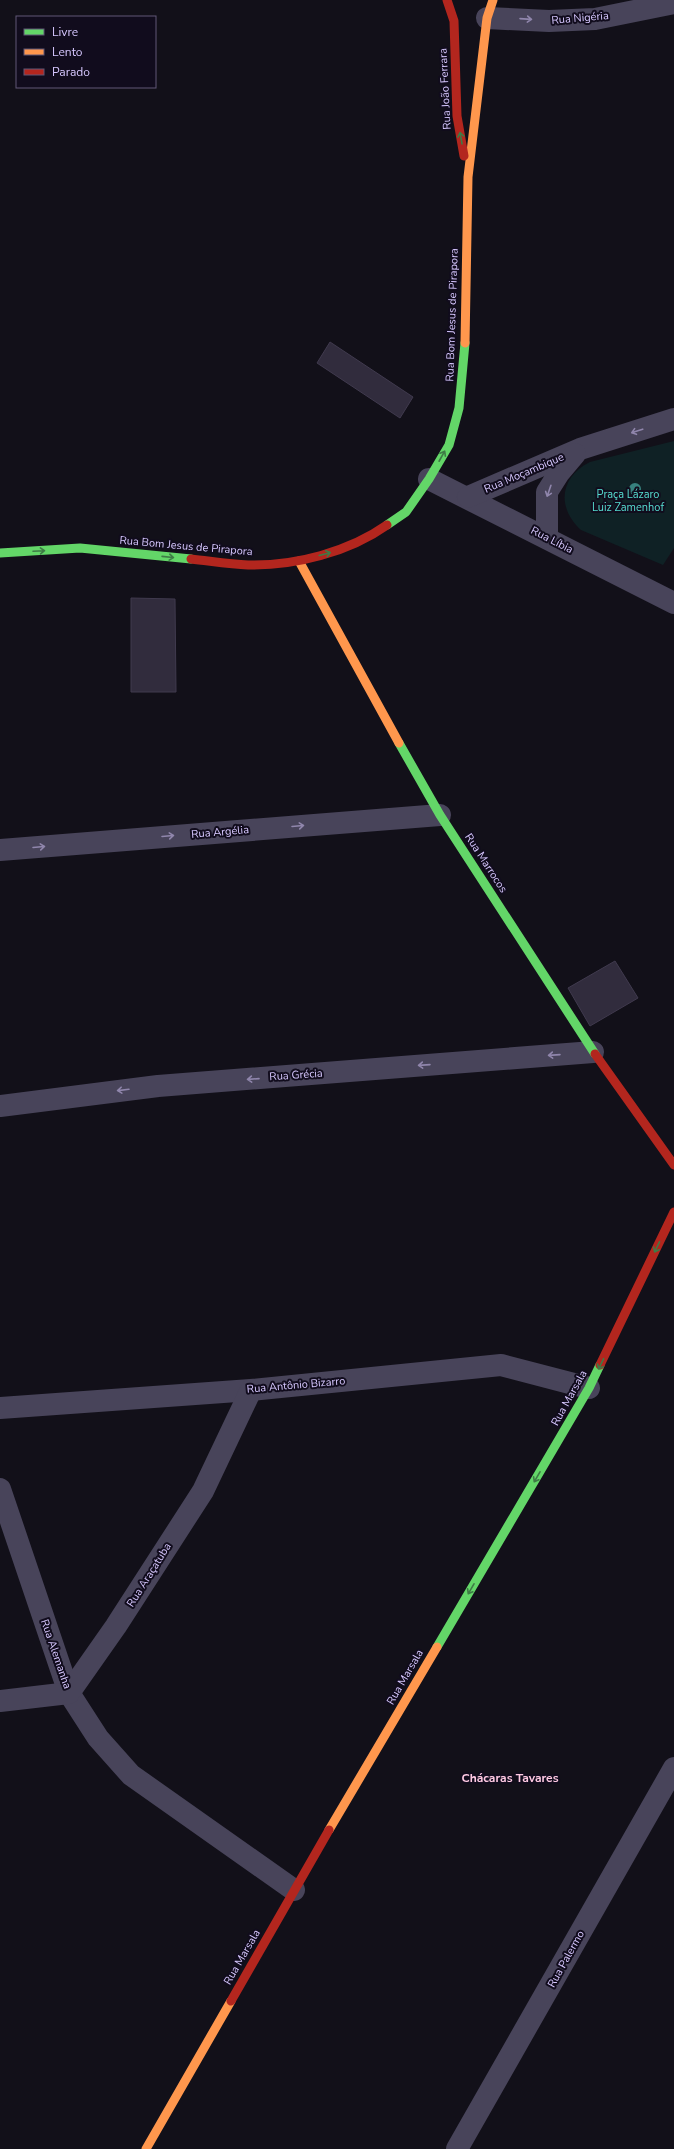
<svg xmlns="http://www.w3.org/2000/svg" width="674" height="2149" font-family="'Nunito Sans',sans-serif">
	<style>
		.green { fill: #0f2125 }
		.building { fill: #312c3d; stroke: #403a4e }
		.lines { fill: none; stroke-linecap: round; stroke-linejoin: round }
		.street { stroke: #48445a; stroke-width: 22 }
		.fast { stroke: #63d668; stroke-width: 9 }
		.slow { stroke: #ff974d; stroke-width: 9 }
		.jam { stroke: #b3261e; stroke-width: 9 }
		.tree { fill: #37817e }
		.oneway { stroke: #9086ac }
		.oneway2 { stroke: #3e7b46 }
		.labels { text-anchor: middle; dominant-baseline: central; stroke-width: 4; stroke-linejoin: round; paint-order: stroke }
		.street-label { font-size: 11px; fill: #d7c8ff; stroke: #110c1d }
		.park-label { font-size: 11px; fill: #56ddd1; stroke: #110c1d }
		.neighbourhood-label { font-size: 12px; font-weight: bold; fill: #ffcae3; stroke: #110c1d }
	</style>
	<rect width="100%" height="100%" fill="#121019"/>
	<path class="green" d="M674,441V548L663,565L581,530C556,507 560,477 590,462Z"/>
	<g class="building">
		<path d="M330,342L413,397L400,418L317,363Z"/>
		<path d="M131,598L175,599L176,692H131Z"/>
		<path d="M615,961L638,998L590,1026L568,988Z"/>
	</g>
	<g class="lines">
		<g class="street">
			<path d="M487,18L549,21L595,19L674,3"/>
			<path d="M429,479L674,603"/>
			<path d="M468,497L580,449L674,419"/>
			<path d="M547,537V492L559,473L575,454"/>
			<path d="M0,850L440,815"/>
			<path d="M0,1106L158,1086L593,1052"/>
			<path d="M0,1408L251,1390L501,1365L589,1388"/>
			<path d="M0,1489L69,1693L98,1738L131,1775L294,1890"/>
			<path d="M0,1701L69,1693L116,1626L203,1491L251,1390"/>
			<path d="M457,2149L674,1768"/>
		</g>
		<g class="fast">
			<path d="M387,525L406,512L429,479L449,445L459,408L465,343"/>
			<path d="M0,553L80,548L191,559"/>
			<path d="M399,743L440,815L595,1054"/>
			<path d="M437,1647L589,1388L600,1365"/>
		</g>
		<g class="slow">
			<path d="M465,343L468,177L487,18L493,0"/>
			<path d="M299,561L399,743"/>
			<path d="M329,1830L437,1647"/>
			<path d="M146,2149L231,2001"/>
		</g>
		<g class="jam">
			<path d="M447,0L454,21L457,116L464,156"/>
			<path d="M191,559C210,561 229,564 248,565C295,566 349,552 387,525"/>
			<path d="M595,1054L674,1165"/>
			<path d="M600,1365L674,1212"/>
			<path d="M231,2001L329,1830"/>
		</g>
	</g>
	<circle class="tree" cx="635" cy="489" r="6"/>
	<defs><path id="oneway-shaft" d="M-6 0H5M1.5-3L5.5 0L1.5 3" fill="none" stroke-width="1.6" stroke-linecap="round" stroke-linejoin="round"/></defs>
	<g class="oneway">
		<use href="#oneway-shaft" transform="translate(526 19) rotate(4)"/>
		<use href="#oneway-shaft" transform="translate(637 431) rotate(162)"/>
		<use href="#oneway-shaft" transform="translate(549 491) rotate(109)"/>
		<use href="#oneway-shaft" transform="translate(298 826) rotate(-5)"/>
		<use href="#oneway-shaft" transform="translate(168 836) rotate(-5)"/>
		<use href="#oneway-shaft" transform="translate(39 847) rotate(-5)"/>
		<use href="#oneway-shaft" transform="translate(554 1055) rotate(176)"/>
		<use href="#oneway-shaft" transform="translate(424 1065) rotate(176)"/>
		<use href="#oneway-shaft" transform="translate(253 1079) rotate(176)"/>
		<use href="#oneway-shaft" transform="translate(123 1090) rotate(173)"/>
	</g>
	<g class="oneway2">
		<use href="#oneway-shaft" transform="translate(461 138) rotate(-100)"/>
		<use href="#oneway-shaft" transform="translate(442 456) rotate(-61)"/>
		<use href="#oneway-shaft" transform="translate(39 551) rotate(-3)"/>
		<use href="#oneway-shaft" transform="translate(325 554) rotate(-15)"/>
		<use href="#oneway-shaft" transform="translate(168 557) rotate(6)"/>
		<use href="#oneway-shaft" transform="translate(657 1247) rotate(116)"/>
		<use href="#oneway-shaft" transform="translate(601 1364) rotate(116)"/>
		<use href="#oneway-shaft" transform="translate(537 1477) rotate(120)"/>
		<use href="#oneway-shaft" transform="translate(471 1589) rotate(120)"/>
	</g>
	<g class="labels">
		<g class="street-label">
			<text transform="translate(580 18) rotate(-5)">Rua Nigéria</text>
			<text transform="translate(445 89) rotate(-93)">Rua João Ferrara</text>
			<text transform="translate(452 315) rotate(-88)">Rua Bom Jesus de Pirapora</text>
			<text transform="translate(524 473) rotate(-23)">Rua Moçambique</text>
			<text transform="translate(552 540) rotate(27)">Rua Líbia</text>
			<text transform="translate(186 546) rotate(5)">Rua Bom Jesus de Pirapora</text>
			<text transform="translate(220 832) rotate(-5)">Rua Argélia</text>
			<text transform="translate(486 863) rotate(57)">Rua Marrocos</text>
			<text transform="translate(296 1075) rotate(-4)">Rua Grécia</text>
			<text transform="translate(296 1385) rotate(-5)">Rua Antônio Bizarro</text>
			<text transform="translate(569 1398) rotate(-61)">Rua Marsala</text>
			<text transform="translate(149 1575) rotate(-58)">Rua Araçatuba</text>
			<text transform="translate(56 1654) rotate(71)">Rua Alemanha</text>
			<text transform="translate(405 1677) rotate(-60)">Rua Marsala</text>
			<text transform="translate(242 1957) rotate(-60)">Rua Marsala</text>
			<text transform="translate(566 1959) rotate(-61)">Rua Palermo</text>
		</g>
		<g class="park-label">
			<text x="628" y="494">Praça Lázaro<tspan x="628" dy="13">Luiz Zamenhof</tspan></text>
		</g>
		<g class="neighbourhood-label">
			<text x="510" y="1778">Chácaras Tavares</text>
		</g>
	</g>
	<rect x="16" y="16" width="140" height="72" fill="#110c1d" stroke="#605777"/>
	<rect x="24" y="29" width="20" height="6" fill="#63d668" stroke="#605777"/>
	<text x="52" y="36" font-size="12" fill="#d7c8ff">Livre</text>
	<rect x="24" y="49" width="20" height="6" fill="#ff974d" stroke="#605777"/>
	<text x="52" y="56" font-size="12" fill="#d7c8ff">Lento</text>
	<rect x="24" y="69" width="20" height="6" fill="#b3261e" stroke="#605777"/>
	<text x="52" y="76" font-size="12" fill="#d7c8ff">Parado</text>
</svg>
